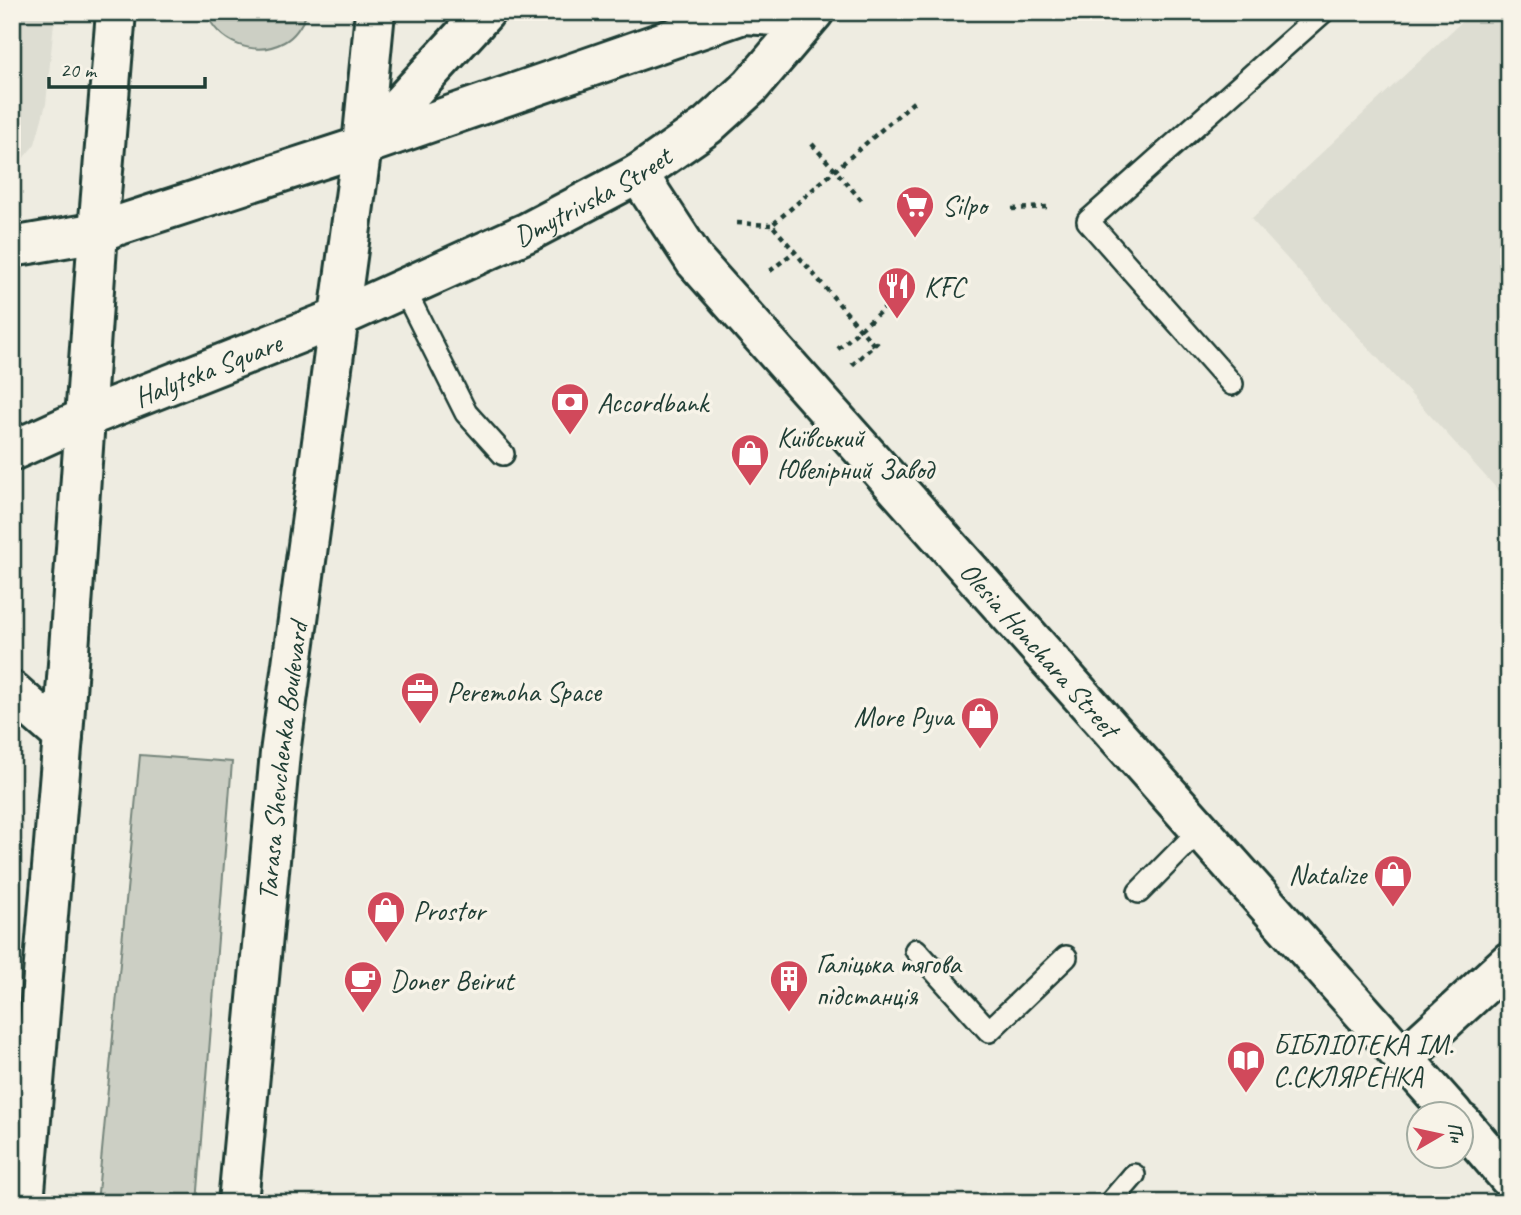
<svg xmlns="http://www.w3.org/2000/svg" width="1521" height="1215" font-family="Caveat,sans-serif">
	<style>
		.built { fill: #ddddd2 }
		.green { fill: #cccfc4; stroke: #76867c; stroke-width: 2 }
		.lines { fill: none; stroke-linecap: round; stroke-linejoin: round }
		.service-casing { stroke: #1f3d34; stroke-width: 26 }
		.minor-casing { stroke: #1f3d34; stroke-width: 44 }
		.tertiary-casing { stroke: #1f3d34; stroke-width: 44 }
		.secondary-casing { stroke: #1f3d34; stroke-width: 44 }
		.primary-casing { stroke: #1f3d34; stroke-width: 44 }
		.path { stroke: #1f3d34; stroke-width: 4.5; stroke-dasharray: 5 5; stroke-linecap: butt }
		.service { stroke: #f7f3e8; stroke-width: 21 }
		.minor { stroke: #f7f3e8; stroke-width: 38 }
		.tertiary { stroke: #f7f3e8; stroke-width: 38 }
		.secondary { stroke: #f7f3e8; stroke-width: 38 }
		.primary { stroke: #f7f3e8; stroke-width: 38 }
		.labels { text-anchor: middle; dominant-baseline: central; stroke-width: 7; stroke-linejoin: round; paint-order: stroke }
		.street-label { font-size: 28px; fill: #1f3d34; stroke: #f7f3e8 }
		.poi-label { font-size: 28px; fill: #1f3d34; stroke: #f7f3e8; text-anchor: start }
	</style>
	<rect width="100%" height="100%" fill="#eeece1"/>
	<filter id="ink" filterUnits="userSpaceOnUse"><feTurbulence type="fractalNoise" baseFrequency=".0143" numOctaves="2"/><feDisplacementMap in="SourceGraphic" scale="14" xChannelSelector="R" yChannelSelector="G"/><feConvolveMatrix kernelMatrix="1 2 1 2 8 2 1 2 1" color-interpolation-filters="sRGB"/></filter>
	<g filter="url(#ink)">
		<g class="built">
			<path d="M12,12H55L46,104L35,144L12,172Z"/>
			<path d="M1472,12H1509V502L1251,219Z"/>
		</g>
		<g class="green">
			<path d="M206,12H308C302,23 296,36 284,42C254,58 218,43 206,12Z"/>
			<path d="M140,755L232,762L197,1203H97Z"/>
		</g>
		<g class="lines">
			<g class="service-casing">
				<g id="service">
					<path d="M404,289L466,413L503,454"/>
					<path d="M1232,384L1088,221L1323,12"/>
					<path d="M1139,892L1201,829"/>
					<path d="M916,950L989,1031L1066,957"/>
					<path d="M1110,1203L1134,1175"/>
				</g>
			</g>
			<g class="minor-casing">
				<g id="minor">
					<path d="M362,146L485,12"/>
					<path d="M1404,1058L1509,962"/>
				</g>
			</g>
			<g class="tertiary-casing">
				<g id="tertiary">
					<path id="s1" d="M638,174L695,261L1453,1114"/>
					<path d="M1462,1123L1509,1178"/>
				</g>
			</g>
			<g class="secondary-casing">
				<g id="secondary">
					<path d="M362,146L743,14L807,18"/>
					<path id="s2" d="M338,318L528,232L638,174L707,126L751,86L814,12"/>
				</g>
			</g>
			<g class="primary-casing">
				<g id="primary">
					<path d="M12,247L98,232L362,146"/>
					<path id="s3" d="M12,451L87,417L338,318"/>
					<path d="M12,691L63,736"/>
					<path d="M24,1203L63,736L98,232L116,12"/>
					<path id="s4" d="M238,1203L280,753L362,146L375,12"/>
				</g>
			</g>
			<g class="path">
				<path d="M812,144L862,201"/>
				<path d="M1012,209L1047,207"/>
				<path d="M737,223L771,225"/>
				<path d="M770,271L794,252"/>
				<path d="M874,345L772,225L917,99"/>
				<path d="M838,349L898,296L905,305"/>
				<path d="M852,365L881,339"/>
			</g>
			<use href="#service" class="service"/>
			<use href="#minor" class="minor"/>
			<use href="#tertiary" class="tertiary"/>
			<use href="#secondary" class="secondary"/>
			<use href="#primary" class="primary"/>
		</g>
	</g>
	<defs>
		<g id="supermarket-pin" transform="scale(2.0125)"><path d="M0 17L-7.5 6A9.5 9.5 0 1 1 7.5 6Z" fill="#d1495b" stroke="#f7f3e8"/><path d="M-6-5.5h2.5l.6 2H6L4.5 2H-2.5L-4.4-4H-6ZM-1.5 3.2a1.3 1.3 0 1 0 .1 0ZM3 3.2a1.3 1.3 0 1 0 .1 0Z" fill="#fff"/></g>
		<g id="restaurant-pin" transform="scale(2.0125)"><path d="M0 17L-7.5 6A9.5 9.5 0 1 1 7.5 6Z" fill="#d1495b" stroke="#f7f3e8"/><path d="M-5-6h1v4h1v-4h1v4h1v-4h1v5L-1.5 .5V6h-2V.5L-5-1ZM5-6V6H3V1.5H1.5Q1.5-4 5-6Z" fill="#fff"/></g>
		<g id="bank-pin" transform="scale(2.0125)"><path d="M0 17L-7.5 6A9.5 9.5 0 1 1 7.5 6Z" fill="#d1495b" stroke="#f7f3e8"/><path d="M-6-4H6V4H-6ZM0-2.3a2.3 2.3 0 1 0 0 4.6a2.3 2.3 0 1 0 0-4.6Z" fill="#fff"/></g>
		<g id="shop-pin" transform="scale(2.0125)"><path d="M0 17L-7.5 6A9.5 9.5 0 1 1 7.5 6Z" fill="#d1495b" stroke="#f7f3e8"/><path d="M-5-2.5h2.3a2.7 3.5 0 0 1 5.4 0H5L5.5 6h-11ZM-1.5-2.5h3a1.5 2.3 0 0 0-3 0Z" fill="#fff"/></g>
		<g id="office-pin" transform="scale(2.0125)"><path d="M0 17L-7.5 6A9.5 9.5 0 1 1 7.5 6Z" fill="#d1495b" stroke="#f7f3e8"/><path d="M-6-3h4V-5.5h4V-3h4V5H-6ZM-1-4.5V-3h2v-1.5ZM-6 0V1H6V0Z" fill="#fff"/></g>
		<g id="building-pin" transform="scale(2.0125)"><path d="M0 17L-7.5 6A9.5 9.5 0 1 1 7.5 6Z" fill="#d1495b" stroke="#f7f3e8"/><path d="M-4-6H4V6H1V3H-1V6H-4ZM-2.5-4.3h1.7v1.8h-1.7ZM.8-4.3h1.7v1.8H.8ZM-2.5-1h1.7V.8h-1.7ZM.8-1h1.7V.8H.8Z" fill="#fff"/></g>
		<g id="cafe-pin" transform="scale(2.0125)"><path d="M0 17L-7.5 6A9.5 9.5 0 1 1 7.5 6Z" fill="#d1495b" stroke="#f7f3e8"/><path d="M-5.5-4.5H6V0H3Q3 3.5 0 3.5H-2.5Q-5.5 3.5-5.5 0ZM3-3.2v2h1.7v-2ZM-6 4.5H4V6H-6Z" fill="#fff"/></g>
		<g id="library-pin" transform="scale(2.0125)"><path d="M0 17L-7.5 6A9.5 9.5 0 1 1 7.5 6Z" fill="#d1495b" stroke="#f7f3e8"/><path d="M-6-4Q-3-5.5-.7-3.5V5Q-3 3-6 4ZM6-4Q3-5.5 .7-3.5V5Q3 3 6 4Z" fill="#fff"/></g>
	</defs>
	<g fill-rule="evenodd">
		<use href="#supermarket-pin" x="915" y="205"/>
		<use href="#restaurant-pin" x="897" y="286"/>
		<use href="#bank-pin" x="570" y="402"/>
		<use href="#shop-pin" x="750" y="453"/>
		<use href="#office-pin" x="420" y="691"/>
		<use href="#shop-pin" x="980" y="716"/>
		<use href="#shop-pin" x="1393" y="874"/>
		<use href="#shop-pin" x="386" y="910"/>
		<use href="#building-pin" x="789" y="979"/>
		<use href="#cafe-pin" x="363" y="980"/>
		<use href="#library-pin" x="1246" y="1060"/>
	</g>
	<g class="labels">
		<g class="street-label">
			<text stroke="none"><textPath href="#s2" startOffset="282">Dmytrivska Street</textPath></text>
			<text stroke="none"><textPath href="#s3" startOffset="212">Halytska Square</textPath></text>
			<text stroke="none"><textPath href="#s1" startOffset="623">Olesia Honchara Street</textPath></text>
			<text stroke="none"><textPath href="#s4" startOffset="444">Tarasa Shevchenka Boulevard</textPath></text>
		</g>
		<g class="poi-label">
			<text x="942" y="205">Silpo</text>
			<text x="924" y="286">KFC</text>
			<text x="597" y="402">Accordbank</text>
			<text x="777" y="437">Київський<tspan x="777" dy="32">Ювелірний Завод</tspan></text>
			<text x="447" y="691">Peremoha Space</text>
			<text x="953" y="716" text-anchor="end">More Pyva</text>
			<text x="1366" y="874" text-anchor="end">Natalize</text>
			<text x="413" y="910">Prostor</text>
			<text x="816" y="963">Галiцька тягова<tspan x="816" dy="32">пiдстанцiя</tspan></text>
			<text x="390" y="980">Doner Beirut</text>
			<text x="1273" y="1044">БІБЛІОТЕКА ІМ.<tspan x="1273" dy="32">С.СКЛЯРЕНКА</tspan></text>
		</g>
	</g>
	<rect width="1521" height="1215" fill="none" stroke="#f7f3e8" stroke-width="42"/>
	<rect x="21" y="21" width="1479" height="1173" fill="none" stroke="#1f3d34" stroke-width="2.5" filter="url(#ink)"/>
	<g transform="translate(1440 1135) rotate(81)"><circle r="33" fill="#f7f3e8" stroke="#a1aaa0" stroke-width="2"/>
	<path d="M0-5L12 26L0 18L-12 26Z" fill="#d1495b"/>
	<text y="-10" font-size="19" font-weight="bold" text-anchor="middle" fill="#1f3d34">Пн</text>
	</g>
	<path d="M49 77v10h156v-10" fill="none" stroke="#1f3d34" stroke-width="3.5"/>
	<text x="60" y="77" font-size="21" fill="#1f3d34" stroke="#f7f3e8" stroke-width="5" paint-order="stroke">20 m</text>
</svg>
